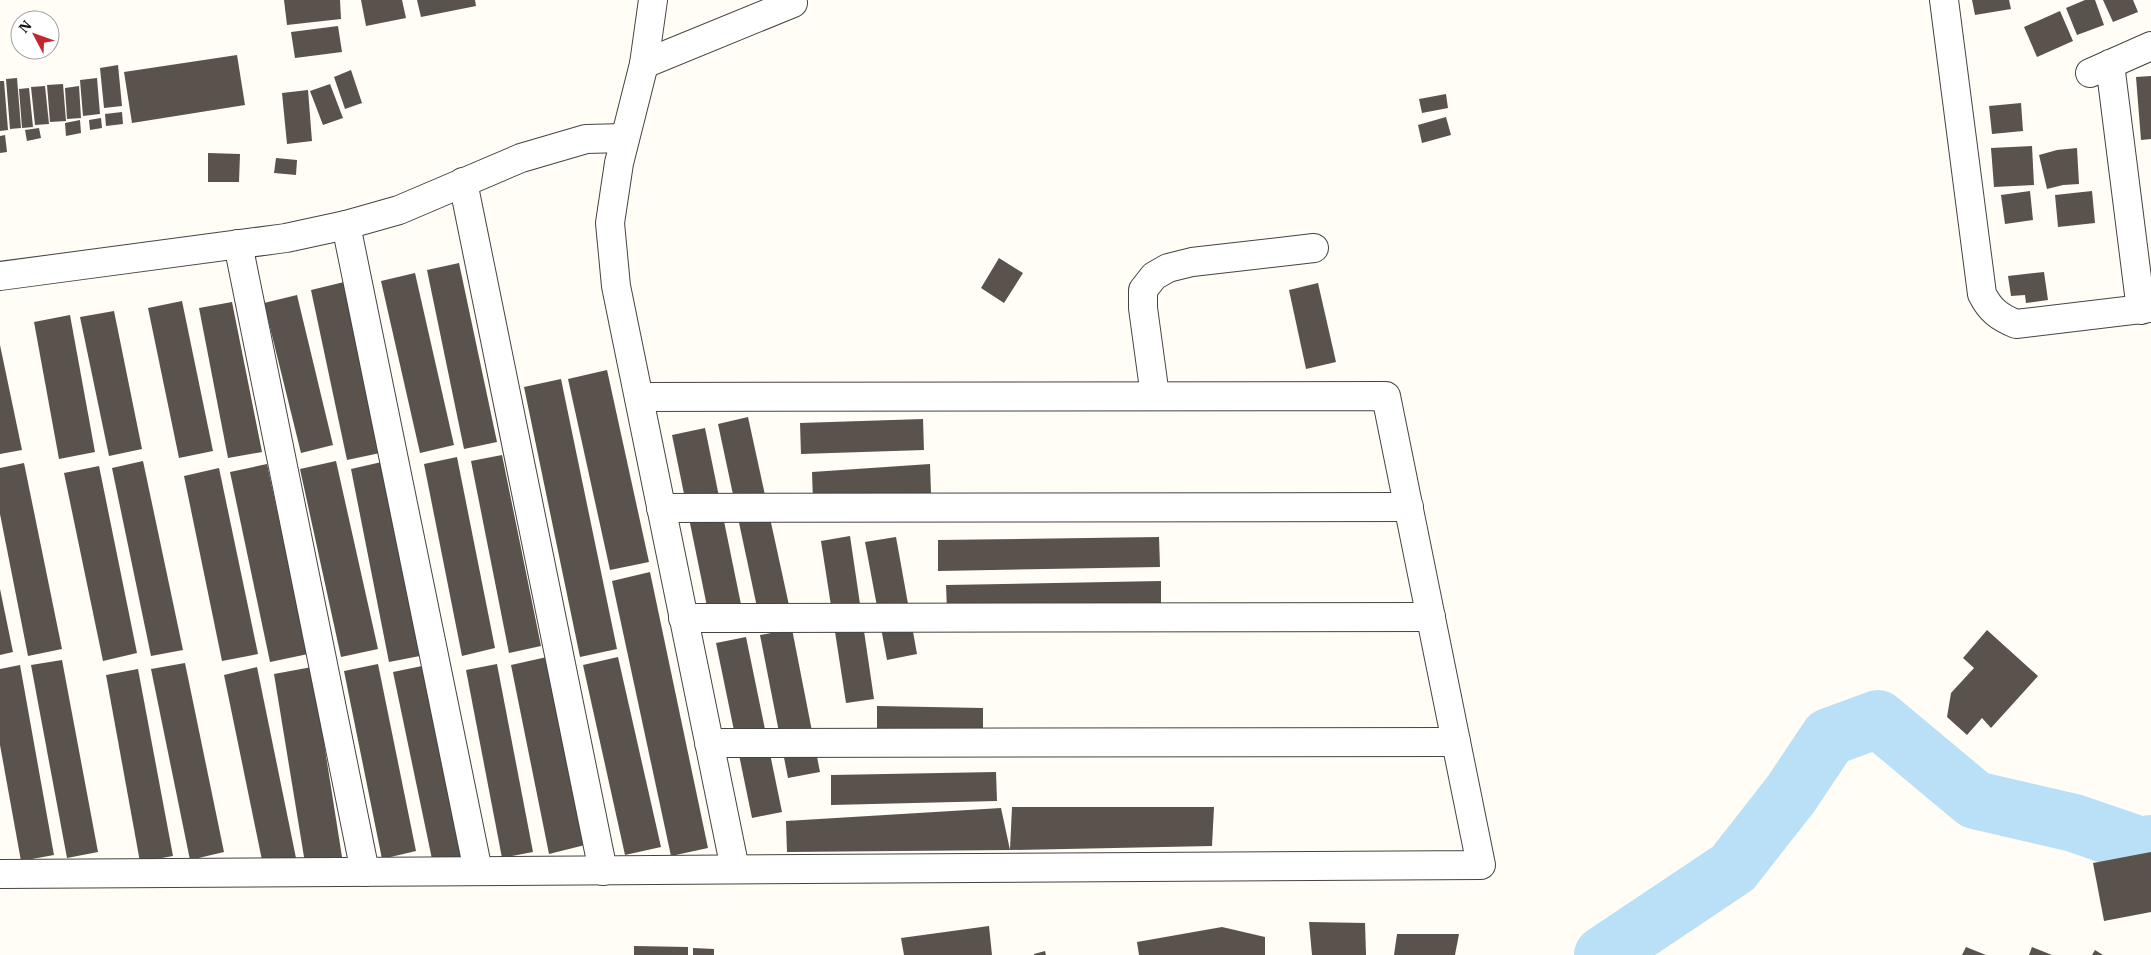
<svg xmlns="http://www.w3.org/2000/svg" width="2151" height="955" font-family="'IBM Plex Serif',serif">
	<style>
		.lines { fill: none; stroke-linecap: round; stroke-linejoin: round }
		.river { stroke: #b9e0f7; stroke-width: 58 }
		.building { fill: #5a524d }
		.minor-casing { stroke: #444; stroke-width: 30 }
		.minor { stroke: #fff; stroke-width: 28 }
	</style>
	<rect width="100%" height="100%" fill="#fffdf5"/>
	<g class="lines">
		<path class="river" d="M1603,955L1733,868L1791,794L1829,737L1878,719L1975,800L2074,823L2144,847L2151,844"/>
	</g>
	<g class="building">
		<path d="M284,0H340L341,19L287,25Z"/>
		<path d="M361,0H402L406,18L366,26Z"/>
		<path d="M417,0H475L476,6L421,17Z"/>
		<path d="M1972,0H2009L2011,9L1975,15Z"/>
		<path d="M2085,0H2095L2104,25L2077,35L2066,8Z"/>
		<path d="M2103,0H2133L2138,12L2113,22Z"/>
		<path d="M2060,11L2073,41L2037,57L2024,27Z"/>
		<path d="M338,26L342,52L295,58L291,32Z"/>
		<path d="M237,55L245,105L132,123L124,72Z"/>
		<path d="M118,65L122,106L104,108L100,68Z"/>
		<path d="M351,70L362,103L345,109L334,77Z"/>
		<path d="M2151,76V139L2141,140L2136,77Z"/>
		<path d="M17,78L21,128L10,129L6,79Z"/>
		<path d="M97,78L100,114L83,116L80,80Z"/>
		<path d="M0,81H4L8,130L0,131Z"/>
		<path d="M63,84L66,121L50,122L47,85Z"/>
		<path d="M330,84L343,118L323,125L310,91Z"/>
		<path d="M45,86L49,124L35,125L31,87Z"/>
		<path d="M79,86L81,118L67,119L65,88Z"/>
		<path d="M29,88L33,127L22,128L19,89Z"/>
		<path d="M308,90L312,141L287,144L282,93Z"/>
		<path d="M1446,94L1448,108L1422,113L1419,99Z"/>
		<path d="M2021,103L2023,131L1992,134L1989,106Z"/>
		<path d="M122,112L123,124L106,126L105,114Z"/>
		<path d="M1446,117L1451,135L1422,143L1418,125Z"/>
		<path d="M101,118L102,128L90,130L89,120Z"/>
		<path d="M80,120L81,133L66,136L65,123Z"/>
		<path d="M39,128L41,138L27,141L25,130Z"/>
		<path d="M5,135L7,152L0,153V136Z"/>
		<path d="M2032,146L2034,185L1994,187L1991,148Z"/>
		<path d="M2077,148L2079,184L2063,185L2047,189L2039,155L2057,150Z"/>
		<path d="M208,153L240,154L239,182H208Z"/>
		<path d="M276,158L297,160L296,175L274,173Z"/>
		<path d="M2030,191L2033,220L2005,224L2001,195Z"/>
		<path d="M2092,191L2095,223L2058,227L2055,195Z"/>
		<path d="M999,258L1023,273L1004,303L981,288Z"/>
		<path d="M459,263L497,442L464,449L427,270Z"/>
		<path d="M2044,272L2048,300L2026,303L2025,295L2011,296L2008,276Z"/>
		<path d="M415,273L454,445L420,453L381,281Z"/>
		<path d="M344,282L380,453L347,460L311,290Z"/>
		<path d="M1318,283L1336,362L1306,369L1289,290Z"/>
		<path d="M297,295L333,445L301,453L264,303Z"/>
		<path d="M182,301L213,451L179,458L148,308Z"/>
		<path d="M232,302L262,452L228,458L199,308Z"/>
		<path d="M114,311L142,449L109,456L80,317Z"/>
		<path d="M70,315L95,452L59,459L34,322Z"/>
		<path d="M0,345L22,450L0,454Z"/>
		<path d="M607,370L649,562L610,570L568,379Z"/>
		<path d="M561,379L617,649L580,657L524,387Z"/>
		<path d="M748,417L792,619L761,626L718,424Z"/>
		<path d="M923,419L924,450L801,454L800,423Z"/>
		<path d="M705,428L745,624L712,631L672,435Z"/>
		<path d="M502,455L541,646L509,653L471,461Z"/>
		<path d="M457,457L495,648L462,656L424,464Z"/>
		<path d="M143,461L183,650L151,656L112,468Z"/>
		<path d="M336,461L378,649L341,657L300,469Z"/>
		<path d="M386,461L425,655L389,662L351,469Z"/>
		<path d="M24,463L62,649L28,656L0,514V468Z"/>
		<path d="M267,464L308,654L270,662L230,472Z"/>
		<path d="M930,464L931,493L813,501L812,472Z"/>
		<path d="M99,466L137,653L103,661L64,473Z"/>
		<path d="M219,468L258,654L222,661L184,476Z"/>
		<path d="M850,536L874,699L846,703L821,541Z"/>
		<path d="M896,537L917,654L887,660L865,542Z"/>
		<path d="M1159,537L1160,567L938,571V540Z"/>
		<path d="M650,572L708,848L671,856L612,581Z"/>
		<path d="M1161,581V607L947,611L946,585Z"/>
		<path d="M0,589L13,652L0,655Z"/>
		<path d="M792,629L820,772L788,778L760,635Z"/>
		<path d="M1987,630L2038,676L1991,728L1982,718L1967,735L1947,717L1951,693L1974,668L1963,658Z"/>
		<path d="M746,637L782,812L752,818L716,643Z"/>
		<path d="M547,657L585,845L549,854L511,665Z"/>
		<path d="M618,657L661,847L625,855L583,665Z"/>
		<path d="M62,660L98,852L67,858L31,665Z"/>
		<path d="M185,663L224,852L190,860L151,669Z"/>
		<path d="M378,664L416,851L382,859L344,671Z"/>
		<path d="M497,664L533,852L502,858L466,670Z"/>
		<path d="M20,665L54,855L21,861L0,745V669Z"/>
		<path d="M427,665L466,857L433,864L393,672Z"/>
		<path d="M257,667L296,858L263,865L224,675Z"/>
		<path d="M312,667L342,857L305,863L274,674Z"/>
		<path d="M138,669L173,856L140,862L106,675Z"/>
		<path d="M877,706L983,708V734L877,732Z"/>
		<path d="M996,772L997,801L831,805V775Z"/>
		<path d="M1012,807H1214L1212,846L1010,850Z"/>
		<path d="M1001,808L1010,850L787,852L786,821Z"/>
		<path d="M2151,852V912L2104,921L2093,863Z"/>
		<path d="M1309,922L1365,923L1366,955H1312Z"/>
		<path d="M989,926L992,955H904L901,938Z"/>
		<path d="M1222,927L1265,937V955H1139L1137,942Z"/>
		<path d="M1397,934H1459L1455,955H1394Z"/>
		<path d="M634,946L688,947V955H634Z"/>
		<path d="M1966,947L1986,955H1962Z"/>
		<path d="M2032,947L2052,955H2029Z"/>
		<path d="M693,948L714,949V955H693Z"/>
		<path d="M2095,950L2103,955H2092Z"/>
		<path d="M1045,951L1046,955H1034V954Z"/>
	</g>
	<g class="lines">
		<g class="minor-casing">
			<g id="minor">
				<path d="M653,0L644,64L619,163L610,223L616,286L735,869"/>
				<path d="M1944,0L1982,294C1990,310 1999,317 2016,324L2151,308"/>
				<path d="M644,64L793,3L792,0"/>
				<path d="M2110,64L2141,310"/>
				<path d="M2090,73L2151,46"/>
				<path d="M463,182L603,871"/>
				<path d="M346,225L478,871"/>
				<path d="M238,244L365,872"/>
				<path d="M0,276L286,238L346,225L399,210L521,158L586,139L625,138"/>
				<path d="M1155,396L1143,308V290L1154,276L1168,268L1192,262L1314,248"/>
				<path d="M661,508L1409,507"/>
				<path d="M683,618L1431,617"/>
				<path d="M709,743L1456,742"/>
				<path d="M0,874L1481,865L1386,396L639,397"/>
			</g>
		</g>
		<use href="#minor" class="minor"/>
	</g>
	<g transform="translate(35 35) rotate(311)"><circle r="24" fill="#ffffff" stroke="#a0a0a0"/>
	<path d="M0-4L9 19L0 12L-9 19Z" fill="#c4262e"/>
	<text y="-8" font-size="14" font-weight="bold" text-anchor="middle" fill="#111111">N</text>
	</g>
</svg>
